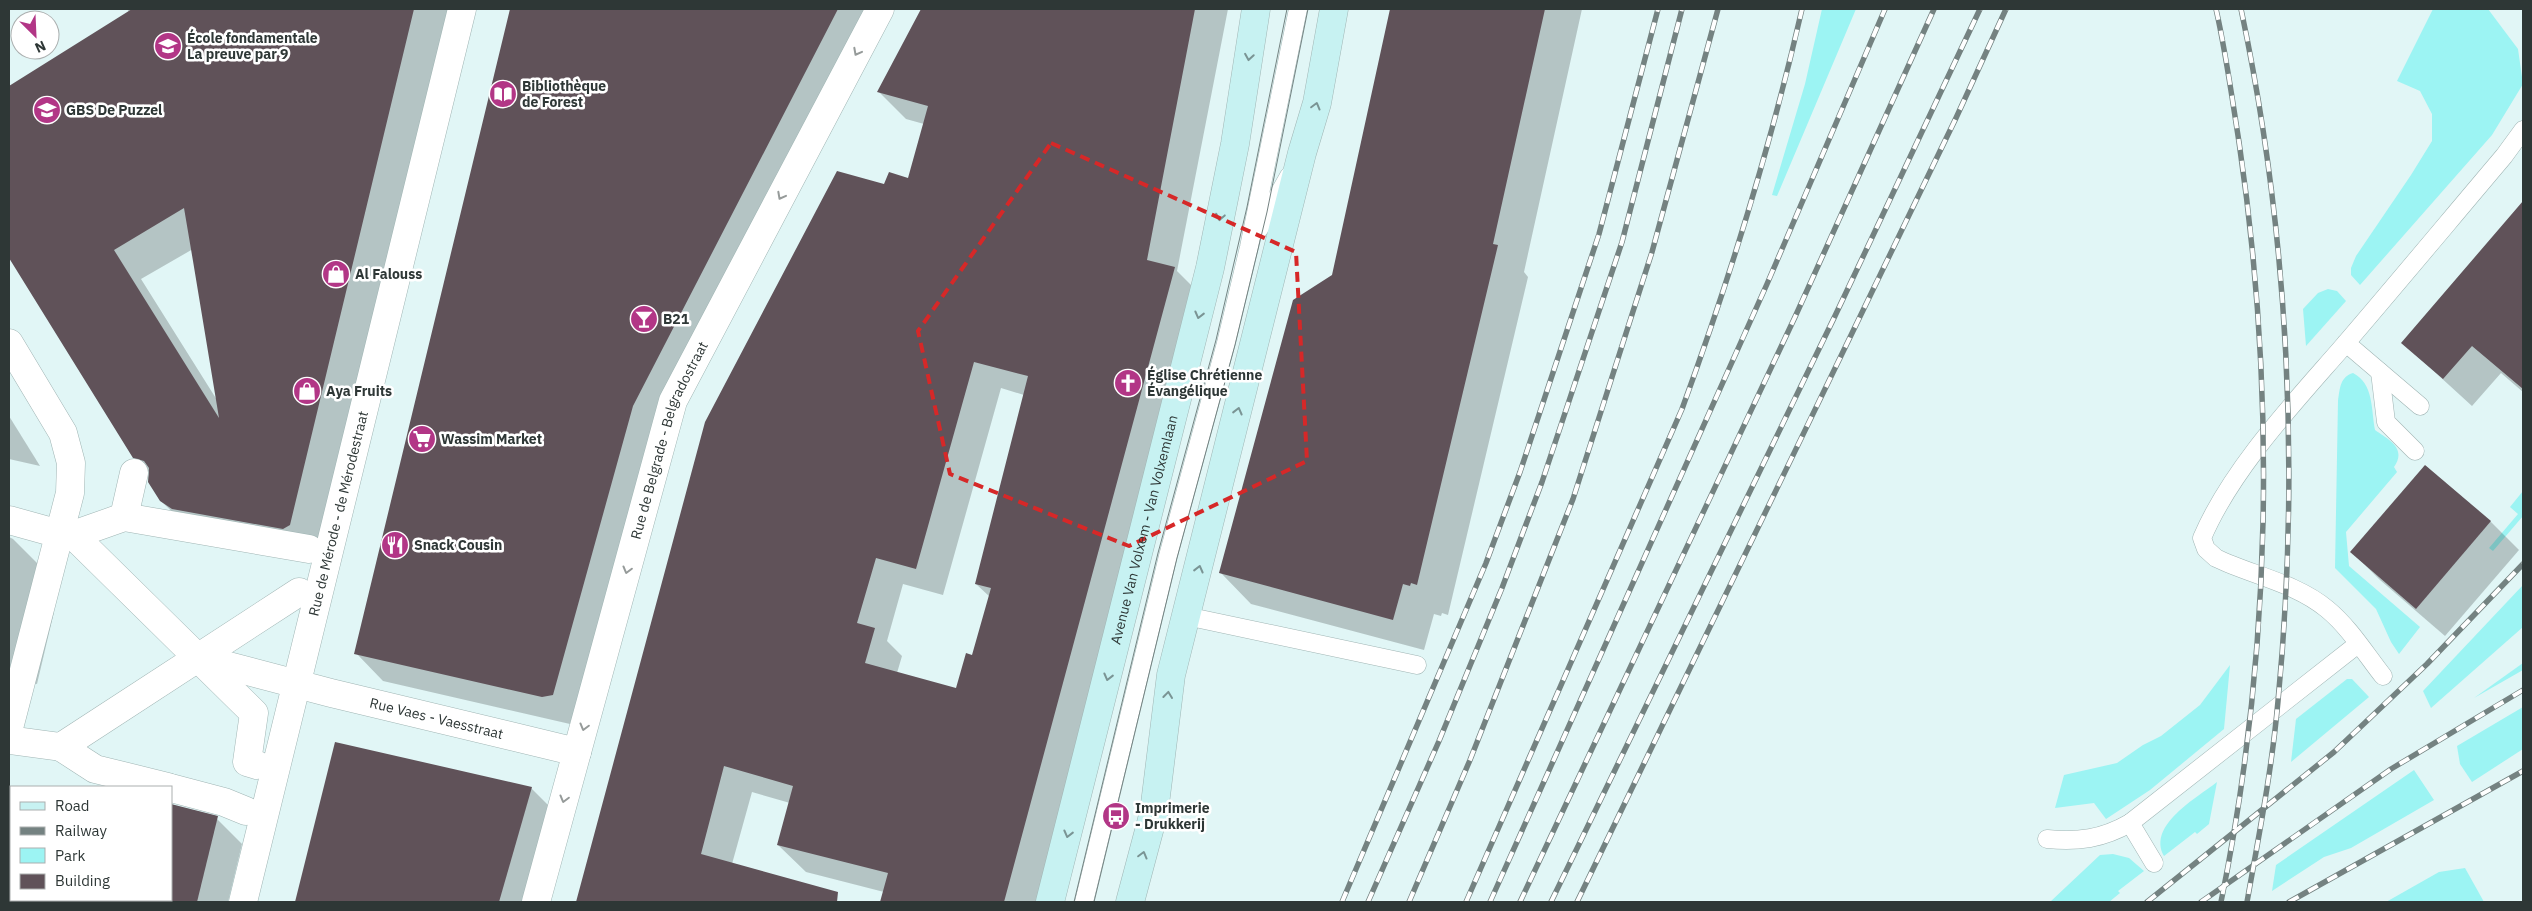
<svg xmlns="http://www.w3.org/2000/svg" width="2532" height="911" font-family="'IBM Plex Sans',sans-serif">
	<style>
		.green { fill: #9cf4f3 }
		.shadow { fill: #0003; fill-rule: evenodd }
		.building { fill: #605259; fill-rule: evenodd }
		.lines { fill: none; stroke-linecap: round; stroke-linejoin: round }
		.lane-casing { stroke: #a0b5b4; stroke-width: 19 }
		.street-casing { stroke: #a0b5b4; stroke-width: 29 }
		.secondary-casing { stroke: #a0b5b4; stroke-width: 29 }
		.lane { stroke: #fff; stroke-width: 18 }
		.street { stroke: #fff; stroke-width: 28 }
		.secondary { stroke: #c7f2f2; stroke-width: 28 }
		.tram { stroke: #748281; stroke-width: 1 }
		.rail-casing { stroke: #748281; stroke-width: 5.5 }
		.rail { stroke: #fff; stroke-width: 4; stroke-dasharray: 11; stroke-linecap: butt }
		.oneway { stroke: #969b9a }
		.oneway2 { stroke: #7a9494 }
		.marked { fill: none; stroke: #d62828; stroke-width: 4; stroke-dasharray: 10 6; stroke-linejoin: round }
		.labels { text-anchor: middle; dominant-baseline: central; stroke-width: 5; stroke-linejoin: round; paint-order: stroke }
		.poi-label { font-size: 14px; font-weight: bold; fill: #2e3736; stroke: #fff; text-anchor: start }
		.street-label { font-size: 14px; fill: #2e3736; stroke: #fff }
	</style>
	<rect width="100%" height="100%" fill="#e1f6f6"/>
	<g class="green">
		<path d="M1822,9H1856L1777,196L1772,195L1805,84Z"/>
		<path d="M2433,9H2488L2518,49L2523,84L2492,135L2360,285L2351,275V268L2356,256L2411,175L2432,141V114L2420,91L2397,81Z"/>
		<path d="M2328,289L2337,291L2346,301L2306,346L2303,309L2318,293Z"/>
		<path d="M2353,373C2374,384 2371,409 2375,430C2389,440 2407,448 2394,467L2397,472L2346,532L2349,566L2420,627L2399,654L2391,642L2376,609L2335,568L2338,401C2340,388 2340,377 2353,373Z"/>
		<path d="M2523,491V516L2493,551L2489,548L2518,514L2510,507Z"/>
		<path d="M2523,585V627L2431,708L2423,691Z"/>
		<path d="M2523,663V670L2474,698Z"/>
		<path d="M2230,665L2224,729L2150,790L2106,819L2094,803L2055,808L2064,775L2117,763L2143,745L2161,736L2200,705Z"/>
		<path d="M2347,679H2352L2369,697L2291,762L2296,719Z"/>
		<path d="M2523,707V749L2472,782L2460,764L2457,746Z"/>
		<path d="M2414,770L2434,800L2351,848L2324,857L2272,891L2276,865Z"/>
		<path d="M2217,782L2209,824L2197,834L2195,832L2164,856C2147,825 2197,798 2217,782Z"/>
		<path d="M2113,854L2129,858L2144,871L2118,891L2120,893L2109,902H2050L2100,855Z"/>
		<path d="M2465,868L2484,902H2386L2439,872Z"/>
	</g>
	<g class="shadow">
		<path d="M127,9H449L318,554L191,530L161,501L150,473L134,457L9,256V88L129,12ZM193,249L217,400L141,279Z"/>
		<path d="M511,9H702L697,30L708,9H880L660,434L570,724L383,681L356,653Z"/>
		<path d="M922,9H1228L1177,271L1201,295L1039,902H881L884,892L806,872L778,845L790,803L752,792L732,864L792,881L814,902H577L706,422L885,186L909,179L924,124L906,119L879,92ZM1001,388L1024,395L976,584L990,597L973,656L957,690L897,673L902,656L887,641L903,584L943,595Z"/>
		<path d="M1391,9H1582L1524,272L1528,277L1448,615L1442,613L1441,616L1434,614L1424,650L1251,604L1221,573L1333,276Z"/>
		<path d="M2523,203V392L2501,373L2472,406L2403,343Z"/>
		<path d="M9,416L40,466L9,459Z"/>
		<path d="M2426,466L2491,522L2519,550L2445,636L2380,580L2352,552Z"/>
		<path d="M9,537L13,539L48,574V607L54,612L37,684L29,682L9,720Z"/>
		<path d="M336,743L531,788L549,806L522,902H297Z"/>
		<path d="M217,819L242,844L228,902H9V841L11,839V900H171Z"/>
	</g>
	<g class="building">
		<path d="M132,9H414L290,525L283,529L172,509L160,501L148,482L149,468L144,461L133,458L9,258V86ZM184,208L193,261L219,418L114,250Z"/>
		<path d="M510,9H838L633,406L553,695L542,697L354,654Z"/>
		<path d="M921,9H1195L1147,260L1175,267L1004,902H880L888,873L777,845L793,786L724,766L701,854L838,892L837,902H576L705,422L837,171L884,184L889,172L908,178L928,106L877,92ZM974,362L1028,376L975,584L991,588L972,655L966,653L956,688L865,663L875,628L857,623L876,558L916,569Z"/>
		<path d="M1390,9H1545L1493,244L1498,245L1417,585L1411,583L1410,586L1403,584L1393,620L1219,573L1293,300L1332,275Z"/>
		<path d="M2523,201V389L2472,346L2443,379L2401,343Z"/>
		<path d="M2425,465L2491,521L2416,609L2350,552Z"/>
		<path d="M335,742L532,787L499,902H295Z"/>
		<path d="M171,804L218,816L197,902H171Z"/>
	</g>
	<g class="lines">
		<g class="lane-casing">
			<g id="lane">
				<path d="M1259,229L1289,176"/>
				<path d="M2346,343L2420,406"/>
				<path d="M2380,372L2386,422L2415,451"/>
				<path d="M1186,616L1417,665"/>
				<path d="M2383,676C2365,653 2349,627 2327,609C2296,583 2251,575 2216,558L2206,549L2202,538C2231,470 2292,405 2340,350C2395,286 2449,221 2504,156L2523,130"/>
				<path d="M2130,823L2154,863"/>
				<path d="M2047,839C2078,842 2102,839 2130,823L2358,644"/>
				<path d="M1084,902L1168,556L1226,343L1249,247L1298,9"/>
			</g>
		</g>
		<g class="street-casing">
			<g id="street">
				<path d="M9,343L63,433L71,463L70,493L9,728"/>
				<path d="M124,517L134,473"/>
				<path d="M9,520L45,530L73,535L254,713L247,762L257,765"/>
				<path d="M73,535L124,517L309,549"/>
				<path id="s1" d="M198,658L331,693L577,752"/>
				<path d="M9,740L61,747L299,592"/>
				<path d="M61,747L95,769L168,787"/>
				<path d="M171,788L224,802L246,811"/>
				<path id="s2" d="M243,902L462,9"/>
				<path id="s3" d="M536,902L673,401L880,9"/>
			</g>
		</g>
		<g class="secondary-casing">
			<g id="secondary">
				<path id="s4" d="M1050,902L1210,268L1235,144L1256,9"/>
				<path d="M1130,902L1154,812L1171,675L1302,153L1317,103L1334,9"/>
			</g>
		</g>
		<use href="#lane" class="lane"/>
		<use href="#street" class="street"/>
		<use href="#secondary" class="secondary"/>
		<g class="tram">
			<path d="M1074,902L1158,553L1216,340L1247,207L1287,9"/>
			<path d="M1094,902L1177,558L1235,345L1267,212L1308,9"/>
		</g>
		<g class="rail-casing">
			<g id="rail">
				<path d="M2216,9C2226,53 2232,98 2239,142C2276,393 2272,653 2221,902"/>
				<path d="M2241,9C2289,235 2300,471 2278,701C2272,769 2259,835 2247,902"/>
				<path d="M1342,902L1486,563L1520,472L1599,234L1658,9"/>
				<path d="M1368,902L1439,741L1502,588L1542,482L1622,242L1682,9"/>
				<path d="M1409,902L1470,760L1573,499L1652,252L1718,9"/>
				<path d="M1466,902L1682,409C1730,278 1771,145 1802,9"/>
				<path d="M1490,902L1767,284L1885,9"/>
				<path d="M1520,902L1795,317L1934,9"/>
				<path d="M1551,902L1834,318L1980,9"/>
				<path d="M1577,902L1956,118L2006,9"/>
				<path d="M2147,902L2334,752L2427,664L2523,564"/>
				<path d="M2201,902L2391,769L2523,690"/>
				<path d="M2289,902L2523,771"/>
			</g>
		</g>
		<use href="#rail" class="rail"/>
	</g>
	<defs><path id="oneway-chevron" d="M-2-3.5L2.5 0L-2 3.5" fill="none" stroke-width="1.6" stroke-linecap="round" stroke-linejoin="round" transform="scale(1.25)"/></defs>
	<g class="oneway">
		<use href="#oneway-chevron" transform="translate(857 52) rotate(118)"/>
		<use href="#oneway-chevron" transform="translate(781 196) rotate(118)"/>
		<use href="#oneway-chevron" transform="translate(627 570) rotate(105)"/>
		<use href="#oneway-chevron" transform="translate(584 727) rotate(105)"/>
		<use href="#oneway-chevron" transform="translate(564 799) rotate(105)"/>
	</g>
	<g class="oneway2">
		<use href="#oneway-chevron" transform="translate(1249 57) rotate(99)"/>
		<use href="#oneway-chevron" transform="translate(1316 106) rotate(-75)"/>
		<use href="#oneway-chevron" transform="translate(1220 217) rotate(101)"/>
		<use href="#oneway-chevron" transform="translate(1199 315) rotate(104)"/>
		<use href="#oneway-chevron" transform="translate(1238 411) rotate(-76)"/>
		<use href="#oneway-chevron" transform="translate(1199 569) rotate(-76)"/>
		<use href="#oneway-chevron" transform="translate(1108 677) rotate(104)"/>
		<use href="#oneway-chevron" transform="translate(1168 695) rotate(-83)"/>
		<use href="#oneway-chevron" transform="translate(1068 834) rotate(104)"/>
		<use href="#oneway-chevron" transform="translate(1143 855) rotate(-75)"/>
	</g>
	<path class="marked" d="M1051,143L1296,252L1307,461L1129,546L950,474L918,331Z"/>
	<defs>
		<g id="school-disc" transform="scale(1.4375)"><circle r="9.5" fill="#b23686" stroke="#fff"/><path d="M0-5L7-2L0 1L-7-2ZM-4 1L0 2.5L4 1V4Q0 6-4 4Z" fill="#fff"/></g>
		<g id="library-disc" transform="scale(1.4375)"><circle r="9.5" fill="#b23686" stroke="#fff"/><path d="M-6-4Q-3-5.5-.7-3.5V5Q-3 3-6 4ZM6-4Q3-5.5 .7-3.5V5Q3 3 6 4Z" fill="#fff"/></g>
		<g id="shop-disc" transform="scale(1.4375)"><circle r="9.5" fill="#b23686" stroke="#fff"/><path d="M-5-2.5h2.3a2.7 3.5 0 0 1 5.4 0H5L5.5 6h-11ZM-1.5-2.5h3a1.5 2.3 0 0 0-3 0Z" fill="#fff"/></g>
		<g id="bar-disc" transform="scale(1.4375)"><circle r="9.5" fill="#b23686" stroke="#fff"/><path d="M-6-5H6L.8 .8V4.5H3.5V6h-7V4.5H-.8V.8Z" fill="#fff"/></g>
		<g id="church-disc" transform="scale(1.4375)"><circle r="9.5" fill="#b23686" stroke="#fff"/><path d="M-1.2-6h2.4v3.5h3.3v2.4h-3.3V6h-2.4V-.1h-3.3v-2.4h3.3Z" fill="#fff"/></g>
		<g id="supermarket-disc" transform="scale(1.4375)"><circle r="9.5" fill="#b23686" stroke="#fff"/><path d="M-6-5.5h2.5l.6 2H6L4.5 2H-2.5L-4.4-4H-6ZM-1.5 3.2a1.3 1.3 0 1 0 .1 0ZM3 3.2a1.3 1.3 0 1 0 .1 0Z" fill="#fff"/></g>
		<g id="restaurant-disc" transform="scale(1.4375)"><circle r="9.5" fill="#b23686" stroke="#fff"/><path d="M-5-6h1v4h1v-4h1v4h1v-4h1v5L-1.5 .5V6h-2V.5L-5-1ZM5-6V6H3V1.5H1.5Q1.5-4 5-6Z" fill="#fff"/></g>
		<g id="bus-disc" transform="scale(1.4375)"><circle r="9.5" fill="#b23686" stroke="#fff"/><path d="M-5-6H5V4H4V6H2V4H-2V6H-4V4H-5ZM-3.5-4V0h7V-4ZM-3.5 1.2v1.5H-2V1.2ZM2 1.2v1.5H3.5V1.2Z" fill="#fff"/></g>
	</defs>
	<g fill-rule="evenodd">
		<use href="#school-disc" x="168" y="46"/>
		<use href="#library-disc" x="503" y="94"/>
		<use href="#school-disc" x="47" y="110"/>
		<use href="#shop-disc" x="336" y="274"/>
		<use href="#bar-disc" x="644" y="319"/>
		<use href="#church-disc" x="1128" y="383"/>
		<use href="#shop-disc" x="307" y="391"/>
		<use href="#supermarket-disc" x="422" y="439"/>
		<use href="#restaurant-disc" x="395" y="545"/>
		<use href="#bus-disc" x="1116" y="816"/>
	</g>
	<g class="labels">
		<g class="poi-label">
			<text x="187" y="38">École fondamentale<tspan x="187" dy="16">La preuve par 9</tspan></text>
			<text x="522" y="86">Bibliothèque<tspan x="522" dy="16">de Forest</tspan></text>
			<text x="66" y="110">GBS De Puzzel</text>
			<text x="355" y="274">Al Falouss</text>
			<text x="663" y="319">B21</text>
			<text x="1147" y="375">Église Chrétienne<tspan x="1147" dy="16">Évangélique</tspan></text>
			<text x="326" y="391">Aya Fruits</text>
			<text x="441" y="439">Wassim Market</text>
			<text x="414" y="545">Snack Cousin</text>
			<text x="1135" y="808">Imprimerie<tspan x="1135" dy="16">- Drukkerij</tspan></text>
		</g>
		<g class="street-label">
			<text stroke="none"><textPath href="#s3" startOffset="481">Rue de Belgrade - Belgradostraat</textPath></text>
			<text stroke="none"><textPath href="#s2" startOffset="400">Rue de Mérode - de Mérodestraat</textPath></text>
			<text stroke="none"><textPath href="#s4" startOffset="384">Avenue Van Volxem - Van Volxemlaan</textPath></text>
			<text stroke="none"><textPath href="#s1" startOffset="246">Rue Vaes - Vaesstraat</textPath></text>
		</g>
	</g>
	<rect width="2532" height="911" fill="none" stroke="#2e3736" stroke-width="20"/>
	<rect x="10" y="786" width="162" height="115" fill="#ffffff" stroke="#abafaf"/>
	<rect x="20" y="802" width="25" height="8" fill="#c7f2f2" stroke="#abafaf"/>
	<text x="55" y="811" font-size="15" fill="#2e3736">Road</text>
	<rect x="20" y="827" width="25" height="8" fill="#748281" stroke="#abafaf"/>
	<text x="55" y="836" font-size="15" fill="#2e3736">Railway</text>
	<rect x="20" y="848" width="25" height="15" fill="#9cf4f3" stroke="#abafaf"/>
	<text x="55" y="861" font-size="15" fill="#2e3736">Park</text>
	<rect x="20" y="874" width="25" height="15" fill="#605259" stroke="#abafaf"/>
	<text x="55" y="886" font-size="15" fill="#2e3736">Building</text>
	<g transform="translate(35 35) rotate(156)"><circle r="24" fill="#ffffff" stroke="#abafaf"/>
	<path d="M0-4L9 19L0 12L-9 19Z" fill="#b23686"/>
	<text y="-8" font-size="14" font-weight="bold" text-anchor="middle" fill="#2e3736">N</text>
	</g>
</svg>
